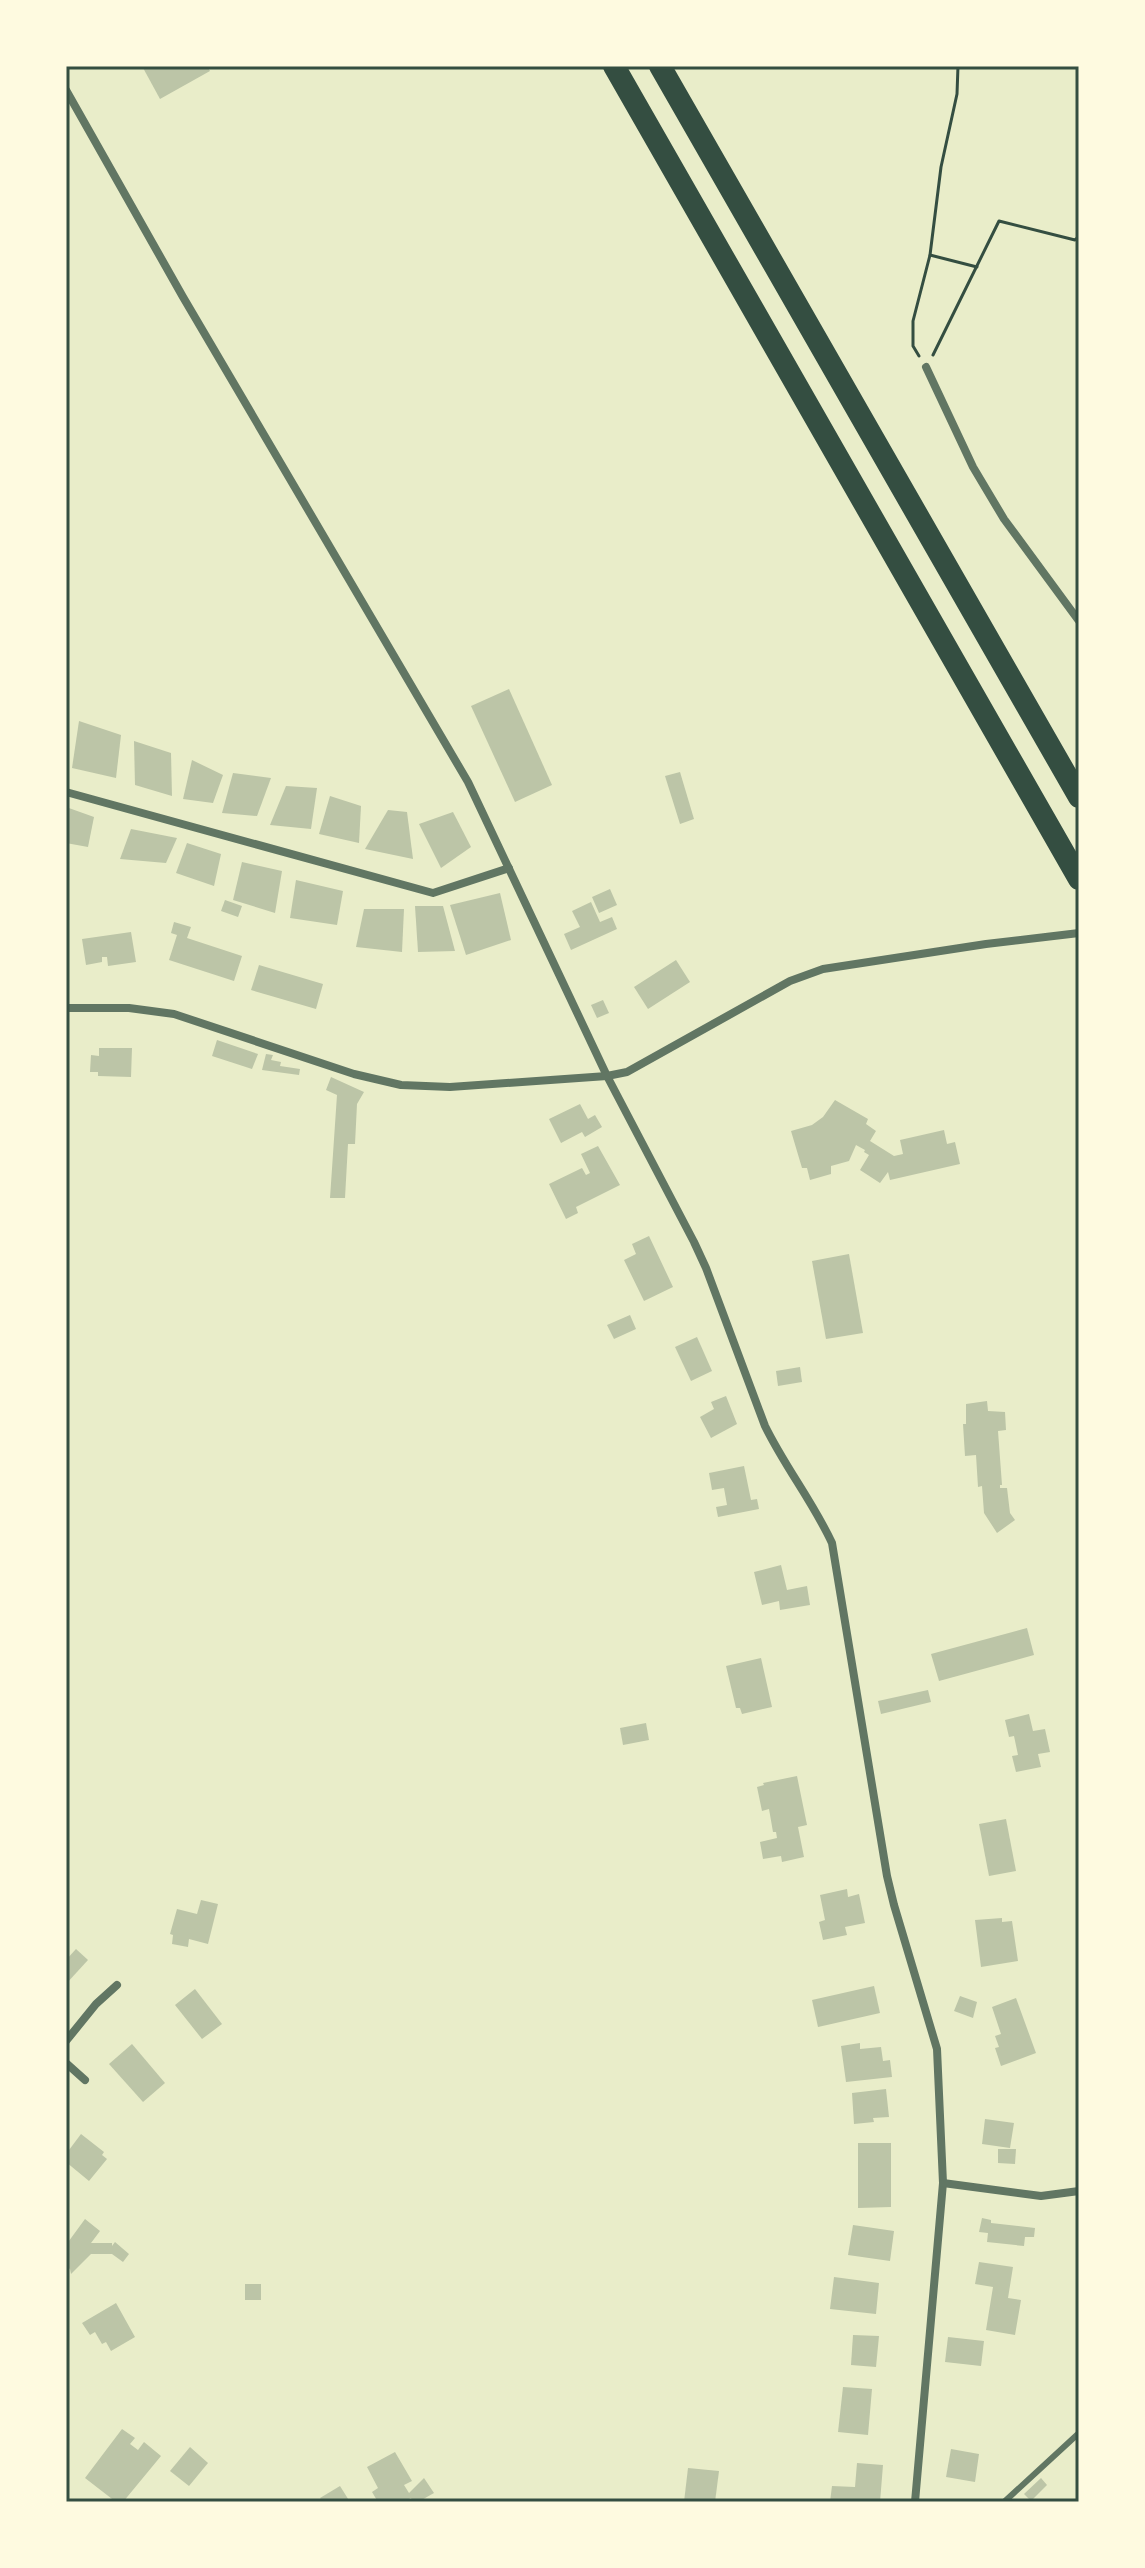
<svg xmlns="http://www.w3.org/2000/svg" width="1145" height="2568" font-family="Merriweather,serif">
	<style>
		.building { fill: #bcc5a7 }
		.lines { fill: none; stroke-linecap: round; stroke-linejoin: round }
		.path { stroke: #344e41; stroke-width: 3 }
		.service { stroke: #617663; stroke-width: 6 }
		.minor { stroke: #617663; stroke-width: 8 }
		.motorway { stroke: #344e41; stroke-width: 22 }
		.neatline { fill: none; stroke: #344e41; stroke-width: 3 }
	</style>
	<rect width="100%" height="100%" fill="#e9edc9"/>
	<g class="building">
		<path d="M142,66H207L210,71L160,99Z"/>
		<path d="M509,689L552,785L515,802L471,706Z"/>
		<path d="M79,721L121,735L116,778L72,768Z"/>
		<path d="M134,741L171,753L172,796L135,785Z"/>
		<path d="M192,760L223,775L213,803L183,799Z"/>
		<path d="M680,772L694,819L680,824L665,776Z"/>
		<path d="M233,773L271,778L257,816L222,813Z"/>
		<path d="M286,786L317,788L311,829L270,825Z"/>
		<path d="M330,796L361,806L359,843L319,834Z"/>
		<path d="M66,807L94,817L88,847L66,843Z"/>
		<path d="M388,810L407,812L413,859L365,849Z"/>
		<path d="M453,812L471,847L441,868L419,824Z"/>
		<path d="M131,829L177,838L166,863L120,859Z"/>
		<path d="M187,843L221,854L214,886L176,873Z"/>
		<path d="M242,862L282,871L275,913L233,900Z"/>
		<path d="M296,880L343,891L337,925L290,918Z"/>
		<path d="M610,889L617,905L599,913L592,897Z"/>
		<path d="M500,893L511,940L466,955L450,905Z"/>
		<path d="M225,900L242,906L238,917L221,911Z"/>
		<path d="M591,902L600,922L612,917L617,929L571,950L564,934L580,927L572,911Z"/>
		<path d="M415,906H443L455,951L418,952Z"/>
		<path d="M364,909H404L402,952L356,947Z"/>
		<path d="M174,922L191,927L187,938L242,956L234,981L169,960L177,935L171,933Z"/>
		<path d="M131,932L136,962L108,966L107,957H102V962L86,965L82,939Z"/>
		<path d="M676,960L690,982L648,1009L634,987Z"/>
		<path d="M259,965L323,984L316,1009L251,990Z"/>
		<path d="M603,1000L609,1013L597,1018L591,1005Z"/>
		<path d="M217,1040L258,1054L252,1069L212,1056Z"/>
		<path d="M99,1048H132L131,1077L98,1076V1072H90L91,1055L99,1056Z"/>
		<path d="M266,1054L273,1055L271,1060L281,1062L280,1066L300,1069L299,1075L262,1070Z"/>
		<path d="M331,1077L364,1092L357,1104L355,1144H348L345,1198H330L337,1095L326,1090Z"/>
		<path d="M835,1100L868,1119L866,1124L876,1131L870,1141L894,1156L903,1154L900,1140L944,1130L947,1144L955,1142L960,1164L890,1180L888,1172L880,1183L860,1170L869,1155L864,1152L865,1150L856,1145L849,1161L831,1166V1174L810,1180L807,1168H802L791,1131L812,1125L823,1117Z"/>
		<path d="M580,1104L588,1119L595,1115L602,1127L585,1137L582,1132L561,1143L549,1119Z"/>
		<path d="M598,1146L620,1185L576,1207L578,1213L566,1219L549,1184L582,1168L586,1175L590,1173L581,1154Z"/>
		<path d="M649,1236L673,1287L644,1301L624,1260L636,1254L632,1244Z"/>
		<path d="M849,1254L863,1333L826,1339L812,1261Z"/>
		<path d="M630,1315L636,1329L614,1339L607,1325Z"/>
		<path d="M697,1337L712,1371L691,1381L675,1347Z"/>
		<path d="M800,1367L802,1382L778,1386L776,1371Z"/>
		<path d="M726,1396L737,1424L711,1438L700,1417L714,1409L711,1402Z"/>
		<path d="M987,1401L988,1411L1005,1412L1006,1430L998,1431L1002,1485H1000V1488H1007L1010,1513L1015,1520L997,1533L984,1513L982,1486L978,1487L976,1455L965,1456L963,1424H966V1404Z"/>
		<path d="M744,1466L751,1500L757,1499L759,1509L718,1517L716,1507L727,1505L724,1488L712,1490L709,1473Z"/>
		<path d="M781,1565L787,1590L807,1586L810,1605L780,1610L779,1601L762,1605L754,1572Z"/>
		<path d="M1027,1628L1034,1655L939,1681L931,1654Z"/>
		<path d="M761,1658L772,1707L742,1714L740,1708H736L726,1666Z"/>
		<path d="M928,1690L931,1702L881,1714L878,1701Z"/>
		<path d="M1029,1714L1033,1731L1045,1729L1050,1752L1038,1754L1041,1767L1016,1772L1012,1756L1018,1755L1014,1736L1009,1737L1005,1720Z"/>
		<path d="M646,1723L649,1740L623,1745L620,1728Z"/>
		<path d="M797,1776L807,1825L798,1827L804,1857L782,1862L781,1856L763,1859L760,1842L777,1838L776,1832H773L769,1809L762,1811L757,1787L764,1785L763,1783Z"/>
		<path d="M1006,1819L1016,1871L989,1876L979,1824Z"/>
		<path d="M847,1889L848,1897L859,1894L865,1923L845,1927L847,1935L823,1940L819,1922L825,1920L820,1895Z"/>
		<path d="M201,1900L218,1904L208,1944L189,1939L188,1947L172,1944L173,1935L170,1934L177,1909L197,1914Z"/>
		<path d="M1002,1918V1922L1012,1921L1018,1961L981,1967L975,1920Z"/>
		<path d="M76,1949L88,1960L66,1984V1960Z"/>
		<path d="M874,1986L880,2013L818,2027L812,2000Z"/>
		<path d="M195,1989L222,2024L202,2039L175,2005Z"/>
		<path d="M960,1996L977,2002L973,2018L954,2011Z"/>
		<path d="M1016,1998L1036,2053L1001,2066L995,2048L999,2047L995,2036L1001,2034L992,2007Z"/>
		<path d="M860,2043V2049L881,2047L883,2061L890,2060L892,2077L846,2082L841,2046Z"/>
		<path d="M132,2044L165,2083L143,2102L109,2064Z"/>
		<path d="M886,2089L889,2117L873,2118L874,2122L854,2124L852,2093Z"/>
		<path d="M985,2119L1014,2123L1010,2148L982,2144Z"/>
		<path d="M81,2134L104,2152L102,2155L107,2159L89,2181L66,2162V2154Z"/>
		<path d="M858,2143H891V2207L858,2208Z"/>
		<path d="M998,2149H1016L1015,2164L998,2163Z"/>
		<path d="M982,2218L991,2220V2223L1035,2228L1034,2237H1025L1024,2246L987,2242L988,2233L979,2232Z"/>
		<path d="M85,2219L100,2231L91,2243H112V2246L115,2242L129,2254L123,2262L112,2254H91L71,2274L70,2269L66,2266V2245Z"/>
		<path d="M853,2225L894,2231L890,2261L848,2255Z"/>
		<path d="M979,2262L1013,2267L1008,2298L1021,2300L1015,2335L986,2330L993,2287L975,2284Z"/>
		<path d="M834,2277L879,2283L876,2314L830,2309Z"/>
		<rect x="245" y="2284" width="16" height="16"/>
		<path d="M116,2303L135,2337L111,2351L106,2342L102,2344L95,2332L90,2335L82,2323Z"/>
		<path d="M853,2335L879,2336L876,2367L851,2365Z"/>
		<path d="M948,2337L984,2341L981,2366L945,2362Z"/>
		<path d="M843,2387L872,2389L868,2435L838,2432Z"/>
		<path d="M122,2429L135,2438L130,2444L138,2450L144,2442L161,2456L123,2502H116L85,2478Z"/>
		<path d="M190,2447L208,2463L189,2486L170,2471Z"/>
		<path d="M951,2449L979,2454L975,2482L946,2477Z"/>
		<path d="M395,2452L412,2481L404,2485L409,2493L424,2478L434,2493L418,2502H413L411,2498L403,2502H378L372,2492L378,2488L367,2467Z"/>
		<path d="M857,2463L883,2465L880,2502H830L832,2486L855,2487Z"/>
		<path d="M688,2468L719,2471L715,2502H684Z"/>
		<path d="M1041,2478L1047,2485L1031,2501L1024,2494Z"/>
		<path d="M340,2486L350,2502H323L320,2498Z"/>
	</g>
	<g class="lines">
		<g class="path">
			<path d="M930,255L977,267"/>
			<path d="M933,355L999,221L1075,240L1079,236"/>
			<path d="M919,356L913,346V321L930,255L941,167L957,94L958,66"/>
		</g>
		<path class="service" d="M1004,2502L1079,2433"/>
		<g class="minor">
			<path d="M66,90L183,297L468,782L607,1076L694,1242L706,1268L765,1426C785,1467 813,1502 832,1543L887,1876L894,1905L937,2049L943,2183L915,2502"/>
			<path d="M926,367L973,467L1004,519L1079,621"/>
			<path d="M66,792L433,893L509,868"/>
			<path d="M66,1008H129L174,1014L354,1074L401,1085L450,1087L607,1076L627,1072L790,981L823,969L986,944L1079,933"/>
			<path d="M66,2041L96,2004L117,1985"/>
			<path d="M66,2063L85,2080"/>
			<path d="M943,2183L1041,2196L1079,2191"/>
		</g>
		<g class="motorway">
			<path d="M614,66L1079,879"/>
			<path d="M660,66L1079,797"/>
		</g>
	</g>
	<rect width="1145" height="2568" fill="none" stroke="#fefae0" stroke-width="136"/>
	<rect x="68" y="68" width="1009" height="2432" class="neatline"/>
</svg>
